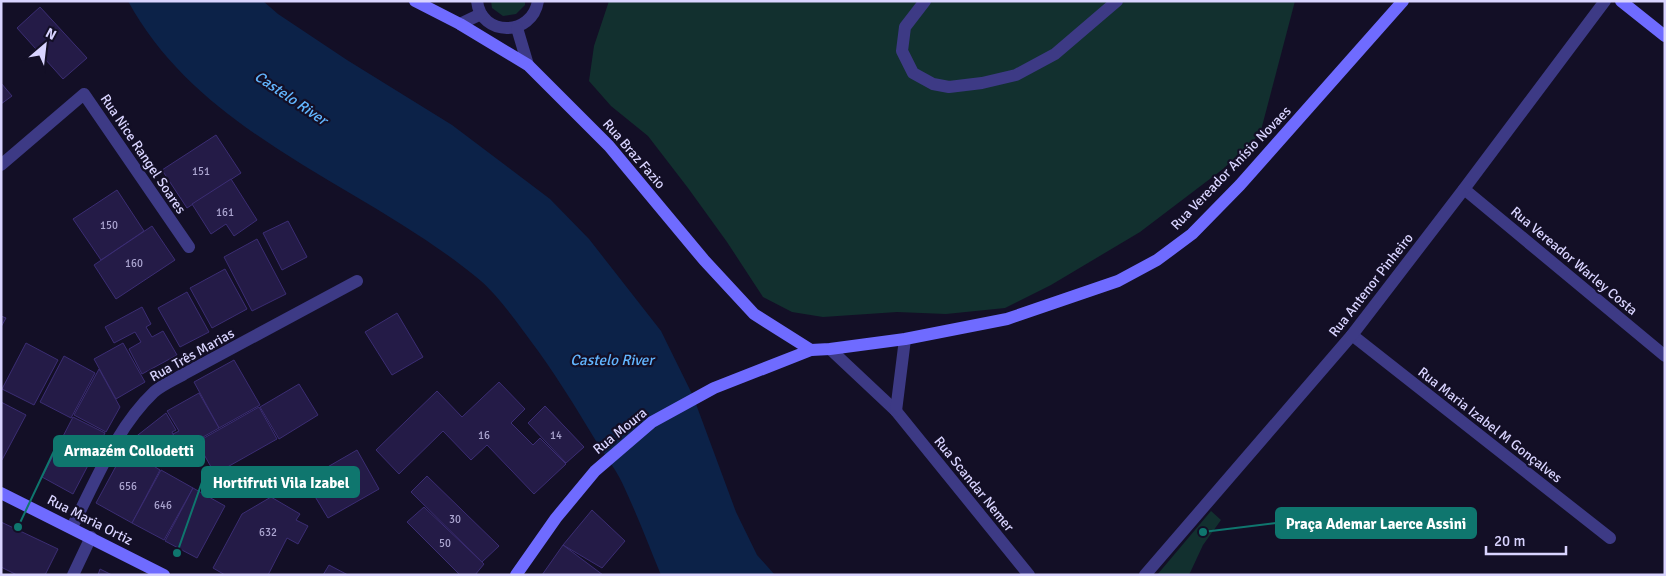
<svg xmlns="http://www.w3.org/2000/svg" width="1666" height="576" font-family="Signika,sans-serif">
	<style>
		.green { fill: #12302f }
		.water { fill: #0c2248 }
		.building { fill: #241b47; stroke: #3b2d73 }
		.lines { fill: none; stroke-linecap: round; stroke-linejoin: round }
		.lane { stroke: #3d3a85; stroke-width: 12 }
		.street { stroke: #3d3a85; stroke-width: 12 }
		.secondary { stroke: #6f6bff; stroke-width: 12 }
		.labels { text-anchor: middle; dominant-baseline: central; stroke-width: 4.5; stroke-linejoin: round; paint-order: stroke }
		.number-label { font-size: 11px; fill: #aca6d1 }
		.street-label { font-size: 14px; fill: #d9d4ff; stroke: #130f26 }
		.water-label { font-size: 15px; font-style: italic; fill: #62b6ff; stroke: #130f26 }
		.leader { fill: none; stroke: #0f766e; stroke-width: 2 }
		.callout-dot { fill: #0f766e; stroke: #130f26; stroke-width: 2 }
		.callout { fill: #0f766e; stroke: #0f766e; stroke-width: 2 }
		.callout-label { font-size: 15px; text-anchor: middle; font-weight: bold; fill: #fff }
	</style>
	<rect width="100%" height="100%" fill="#130f26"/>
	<g class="green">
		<path d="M491,1H525V5L516,14L503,16L492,8Z"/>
		<path d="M609,1H1295L1260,134L1223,169L1140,232L1051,285L1005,308L946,314L897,312L823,317L792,312L763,297L727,242L688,188L648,136L611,106L589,81L594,46Z"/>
		<path d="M1211,511L1221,520L1203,545L1189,575H1157Z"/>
	</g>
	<path class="water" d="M128,1H263L278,14L347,60L452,125L550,199L589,239L661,331L693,396L736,512L757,555L775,575H661C649,546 638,517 625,489C618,472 606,457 596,441C575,406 554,372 530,340C516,321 498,296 481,281C367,185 203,139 128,1Z"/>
	<g class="building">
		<path d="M40,7L87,58L63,79L17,28Z"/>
		<path d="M1,83L12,96L1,104Z"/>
		<path d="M216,135L241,173L187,208L162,170Z"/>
		<path d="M231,179L257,220L234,236L226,224L211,234L192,204Z"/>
		<path d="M117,190L144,231L101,260L73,219Z"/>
		<path d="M288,221L307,257L282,270L263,233Z"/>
		<path d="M152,226L175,260L116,299L94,265Z"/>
		<path d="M257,239L286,294L252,311L224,257Z"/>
		<path d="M225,269L247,309L212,328L190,288Z"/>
		<path d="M187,292L209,332L180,347L158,308Z"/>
		<path d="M142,307L151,324L146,327L152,337L163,331L177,355L142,374L129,349L141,342L135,332L114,343L105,327Z"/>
		<path d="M397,313L423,357L392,375L365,332Z"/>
		<path d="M1,316L6,318L1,327Z"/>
		<path d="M26,343L58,360L34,405L2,389Z"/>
		<path d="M123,343L145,382L116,399L94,359Z"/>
		<path d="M64,356L95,373L71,418L40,402Z"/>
		<path d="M234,360L260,405L219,428L194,382Z"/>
		<path d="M99,369L120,407L106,432L74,415Z"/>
		<path d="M499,382L525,409L511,423L533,445L540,438L566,464L534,494L487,445L471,460L443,431L399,474L376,450L437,391L462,417Z"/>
		<path d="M299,384L318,415L279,439L260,407Z"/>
		<path d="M199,393L219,428L182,449L173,434L179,431L167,411Z"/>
		<path d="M1,402L26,415L2,460H1Z"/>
		<path d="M545,406L584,447L566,463L528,423Z"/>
		<path d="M259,407L277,439L215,474L197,442Z"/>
		<path d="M166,413L176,430L172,432L179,447L158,459L129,442Z"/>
		<path d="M73,417L105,433L73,494L42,477Z"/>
		<path d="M128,444L155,459L152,465L160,470L132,523L96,503Z"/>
		<path d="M357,450L379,489L328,518L305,480Z"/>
		<path d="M161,470L193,488L164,540L132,523Z"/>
		<path d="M427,476L499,546L482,562L411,492Z"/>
		<path d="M193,488L225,506L197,558L165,541Z"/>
		<path d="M271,497L300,514L296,520L308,526L298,544L287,538L268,575H225L213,568L242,514Z"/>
		<path d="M424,507L484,564L475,575H460L407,522Z"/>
		<path d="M592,510L625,541L602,568L563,545Z"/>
		<path d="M1,522L58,549L45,575H17L1,567Z"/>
		<path d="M563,545L603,575H542Z"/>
		<path d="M329,565L348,575H323Z"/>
		<path d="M100,569L112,575H98Z"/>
	</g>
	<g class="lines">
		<path class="lane" d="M925,1L905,27L902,51L913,73L933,84L949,87L982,83L1016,75L1055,54L1117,1"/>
		<g class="street">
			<path d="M477,1C481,37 532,37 538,1"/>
			<path d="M460,24L481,14"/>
			<path d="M517,28L528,65"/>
			<path d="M1,165L84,94L189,247"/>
			<path d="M1464,189L1665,356"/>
			<path d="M1352,335L1610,538"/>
			<path d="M830,349L896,411L1029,575"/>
			<path d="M896,411L905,339"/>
			<path d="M72,527C96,481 116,428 154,392C162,385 174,380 184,374L357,281"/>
			<path d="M73,575L91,537"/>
			<path d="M1145,575L1352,335L1464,189L1605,1"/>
		</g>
		<g class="secondary">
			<path d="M415,1L460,24L528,65L609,146L704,260L754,314L811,350"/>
			<path d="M1621,1L1665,36"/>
			<path d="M1,493L164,575"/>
			<path d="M516,575L556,518L595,471L652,422L714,388L811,350L830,349L905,339L1007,319L1118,281L1157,260L1192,234L1240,185L1403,1"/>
		</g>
	</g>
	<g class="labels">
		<g class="number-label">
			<text x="201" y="171">151</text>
			<text x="225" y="212">161</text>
			<text x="109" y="225">150</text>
			<text x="134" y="263">160</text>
			<text x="484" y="435">16</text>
			<text x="556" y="435">14</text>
			<text x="128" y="486">656</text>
			<text x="163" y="505">646</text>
			<text x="455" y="519">30</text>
			<text x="268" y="532">632</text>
			<text x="445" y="543">50</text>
		</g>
		<g class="street-label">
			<text transform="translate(143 154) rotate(56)">Rua Nice Rangel Soares</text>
			<text transform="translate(634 154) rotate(49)">Rua Braz Fazio</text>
			<text transform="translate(1231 168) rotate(-46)">Rua Vereador Anísio Novaes</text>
			<text transform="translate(1574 261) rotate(40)">Rua Vereador Warley Costa</text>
			<text transform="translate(1371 285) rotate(-52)">Rua Antenor Pinheiro</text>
			<text transform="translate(192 355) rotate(-29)">Rua Três Marias</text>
			<text transform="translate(1490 425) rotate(38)">Rua Maria Izabel M Gonçalves</text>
			<text transform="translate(620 431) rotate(-39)">Rua Moura</text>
			<text transform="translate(974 484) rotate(51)">Rua Scandar Nemer</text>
			<text transform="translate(90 520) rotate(27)">Rua Maria Ortiz</text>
		</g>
		<g class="water-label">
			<text transform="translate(291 98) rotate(34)">Castelo River</text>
			<text x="612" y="360">Castelo River</text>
		</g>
	</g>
	<path class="leader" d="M18 527L54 451M177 553L202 482M1203 532L1276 523"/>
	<g class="callout-dot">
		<circle cx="18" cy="527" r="5"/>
		<circle cx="177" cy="553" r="5"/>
		<circle cx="1203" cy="532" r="5"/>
	</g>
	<g class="callout">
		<rect x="54" y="436" width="150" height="30" rx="5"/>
		<rect x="202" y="467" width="157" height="30" rx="5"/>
		<rect x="1276" y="508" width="200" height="30" rx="5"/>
	</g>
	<g class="callout-label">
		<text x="129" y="456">Armazém Collodetti</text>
		<text x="281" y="488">Hortifruti Vila Izabel</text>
		<text x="1376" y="529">Praça Ademar Laerce Assini</text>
	</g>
	<rect width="1666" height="576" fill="none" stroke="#d9d4ff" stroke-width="5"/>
	<g transform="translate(45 45) rotate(28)" stroke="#130f26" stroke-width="4" paint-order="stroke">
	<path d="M0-4L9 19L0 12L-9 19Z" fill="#d9d4ff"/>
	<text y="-8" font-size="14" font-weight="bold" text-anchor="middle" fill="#d9d4ff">N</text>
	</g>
	<path d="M1486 546v8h80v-8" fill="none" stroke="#d9d4ff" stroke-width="2.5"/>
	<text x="1494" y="546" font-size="15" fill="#d9d4ff" stroke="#130f26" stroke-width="4" paint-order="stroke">20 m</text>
</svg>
